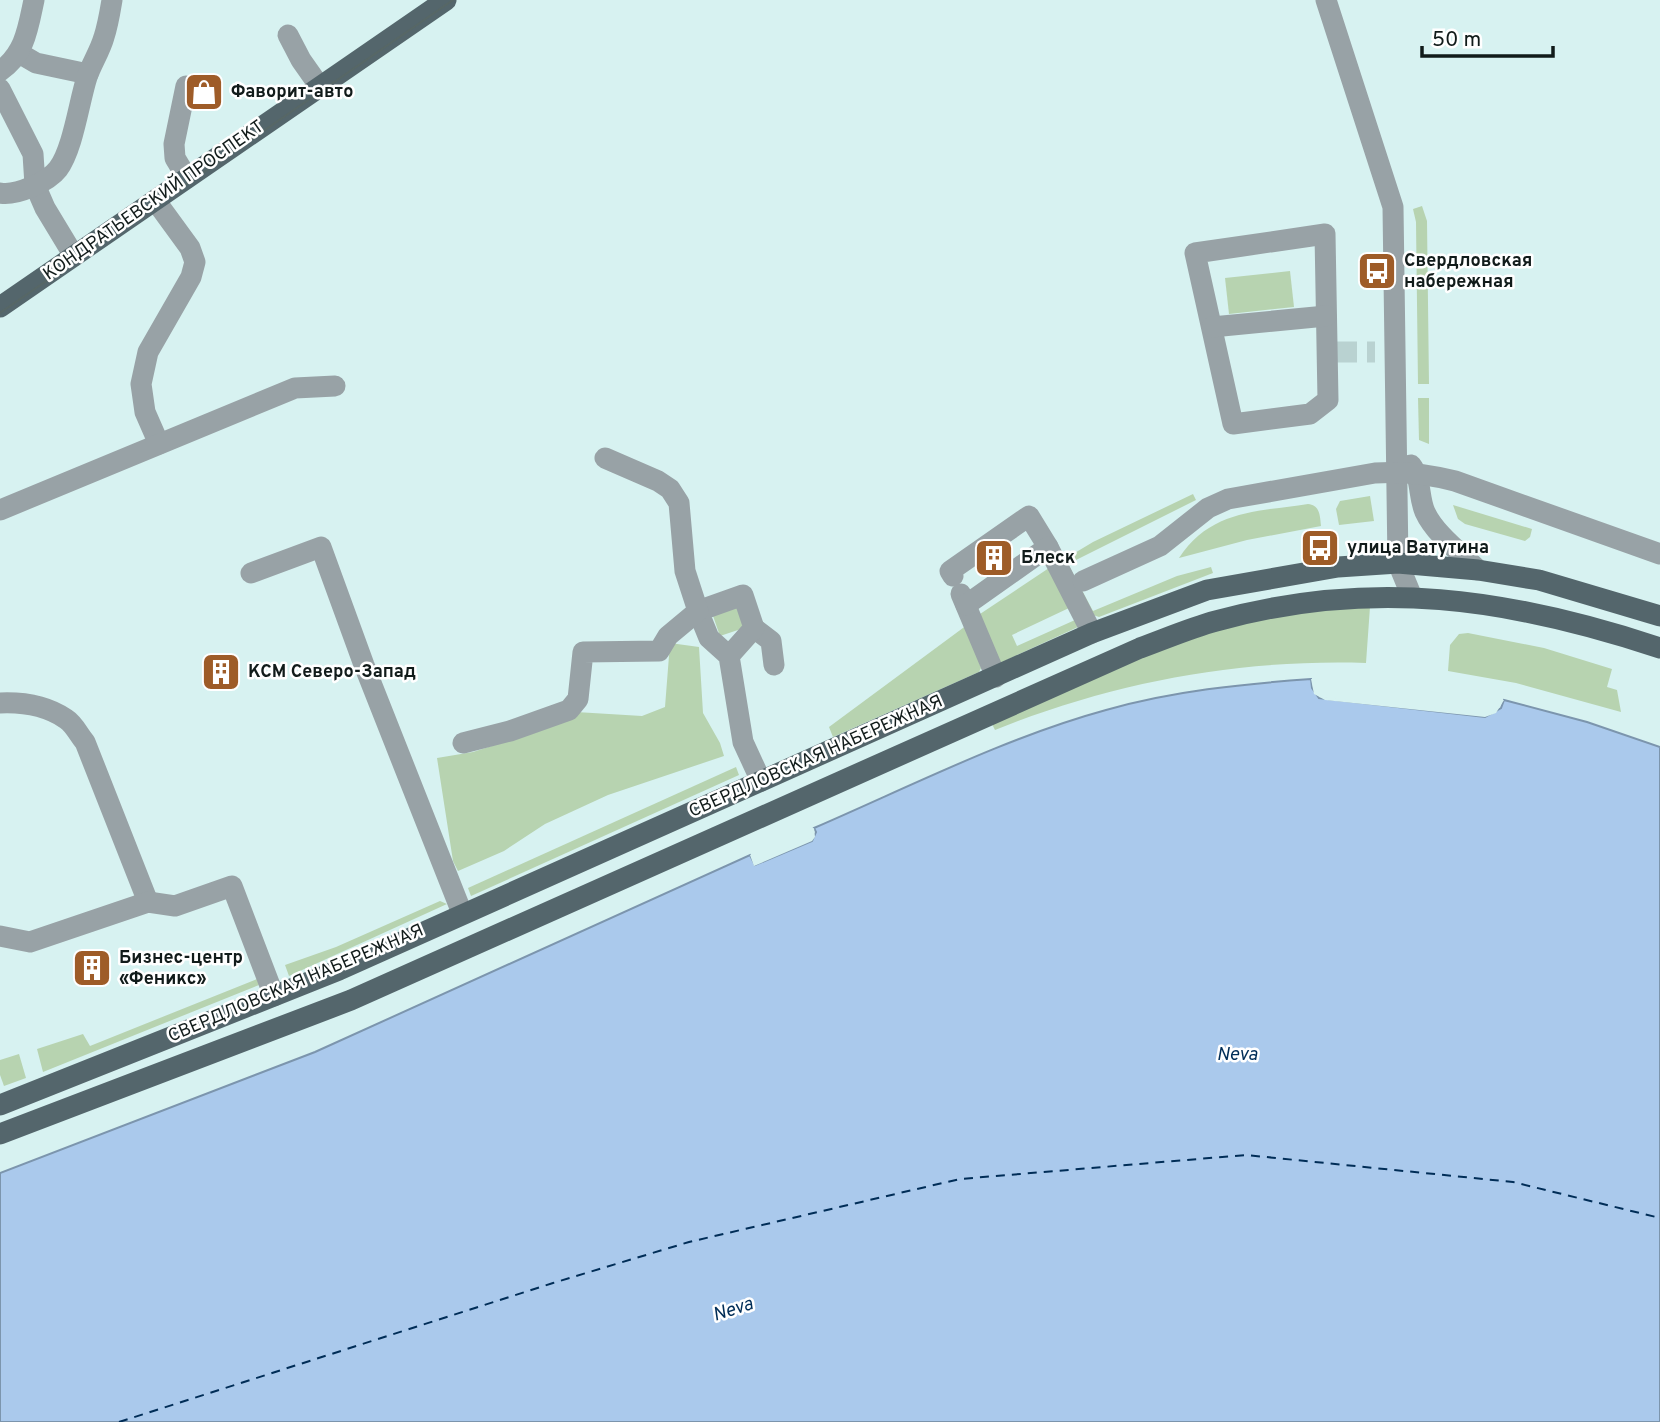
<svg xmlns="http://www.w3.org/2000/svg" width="1660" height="1422" font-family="Overpass,sans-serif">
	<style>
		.green { fill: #b7d3b0 }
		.water { fill: #aac9ec; stroke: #7c95ad; stroke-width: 2 }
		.pier { fill: #d7f2f1 }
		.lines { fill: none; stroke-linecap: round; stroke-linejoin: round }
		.ferry { stroke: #002d57; stroke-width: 2; stroke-dasharray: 9 7; stroke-linecap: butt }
		.minor-tunnel { stroke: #b9d2d1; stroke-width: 21; stroke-dasharray: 21 10; stroke-linecap: butt }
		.minor { stroke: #98a2a6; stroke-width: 21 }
		.major { stroke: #54666c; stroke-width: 21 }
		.tram { stroke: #576766; stroke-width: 2 }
		.labels { text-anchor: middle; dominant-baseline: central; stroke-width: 5; stroke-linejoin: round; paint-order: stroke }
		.poi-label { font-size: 18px; font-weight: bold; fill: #111b1a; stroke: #fff; text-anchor: start }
		.street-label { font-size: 18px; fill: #111b1a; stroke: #fff }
		.water-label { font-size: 19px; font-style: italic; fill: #002d57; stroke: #fff }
	</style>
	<rect width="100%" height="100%" fill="#d7f2f1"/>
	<g class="green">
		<path d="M1422,206L1427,221L1429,384H1418L1416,222L1413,209Z"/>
		<path d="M1290,271L1294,307L1229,314L1225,278Z"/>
		<path d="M1418,398H1429V444L1419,440Z"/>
		<path d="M1193,494L1196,500L1068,564L1093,611L1177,576L1211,567L1213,573L1099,617L1093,615L1063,560L1093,542Z"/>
		<path d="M1370,496L1374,521L1339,525L1336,509L1340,501Z"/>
		<path d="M1308,504C1320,505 1320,516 1321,526L1247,540L1179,558C1211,510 1256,512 1308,504Z"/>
		<path d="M1453,505L1532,529L1530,537L1525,541L1465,524L1458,519Z"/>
		<path d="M1049,568L1069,608L1012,635L1017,646L1075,620L1078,627L1000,663L980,614Z"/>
		<path d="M736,605L744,628L720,636L712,613Z"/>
		<path d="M1370,607L1366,663C1239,659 1114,682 995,730L991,722C1074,687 1156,645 1243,624C1284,613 1328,610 1370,607Z"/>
		<path d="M967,625L981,668L979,672L833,737L829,727Z"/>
		<path d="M1468,633L1544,648L1612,669L1607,687L1617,690L1621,712L1516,683L1448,671L1450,645L1459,634Z"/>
		<path d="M670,643L699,647L703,713L720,743L724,756L608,795L545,824L504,851L458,871L453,861L437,758L473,752L507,741L576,712L642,716L665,707Z"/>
		<path d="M736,767L739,775L471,896L468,888Z"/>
		<path d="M440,901L447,904L289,976L285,965L336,947Z"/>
		<path d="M257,979L259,985L43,1072L37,1049L83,1034L90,1046Z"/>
		<path d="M19,1054L26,1078L4,1086L0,1075V1060Z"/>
	</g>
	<path class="water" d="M1311,679L1312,688L1319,698L1485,717L1501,708L1504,700L1587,722L1660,747V1422H0V1173L315,1052L750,855L755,865L812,841L816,832L814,828C909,787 1007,737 1106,710C1172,691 1242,684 1311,679Z"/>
	<g class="pier">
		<path d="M1311,679H1315L1317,692L1325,697L1485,713L1494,710L1501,700H1504L1496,713L1485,717L1325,700L1314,694Z"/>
		<path d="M814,828L815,837L812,841L754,866L750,855L753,854L756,861L782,850L810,838L812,832L811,829Z"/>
	</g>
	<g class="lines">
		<path class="ferry" d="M119,1422L553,1283L689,1242L960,1179L1246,1155L1513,1182L1660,1218"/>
		<path class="minor-tunnel" d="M1336,352H1375"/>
		<g class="minor">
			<path d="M1326,0L1393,207L1398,563L1412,597"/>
			<path d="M288,35L301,60L320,87"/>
			<path d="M19,53L36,63L88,74"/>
			<path d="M0,71C25,54 28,28 34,0"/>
			<path d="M186,86L174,144L175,158L187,178"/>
			<path d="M0,89L33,154L35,185L45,208L74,256"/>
			<path d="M0,193C16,196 48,182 58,169C73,149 79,102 87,77C92,63 100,51 104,37C108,25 110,12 112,0"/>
			<path d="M155,200L190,248L195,262L191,277L148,352L141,384L145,412L159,444"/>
			<path d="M1325,234L1328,400L1310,414L1233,424L1195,253Z"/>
			<path d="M1212,327L1326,316"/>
			<path d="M1411,465C1422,479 1418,496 1425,512C1435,534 1461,553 1478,570"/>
			<path d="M0,510L295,388L335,386"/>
			<path d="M251,573L321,547L364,665L462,913"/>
			<path d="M953,576L950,571L1029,516L1048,547L1092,633"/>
			<path d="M1083,581L1160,546L1208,508L1228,499L1375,473C1403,471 1428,474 1455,481L1660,554"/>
			<path d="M961,594L996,677"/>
			<path d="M966,605L1048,547"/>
			<path d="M754,628L771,641L774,665"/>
			<path d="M729,656L709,638L698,611L743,595L754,628L729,656L743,742L761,781"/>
			<path d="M0,703C23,702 47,706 66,719C74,724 79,735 85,742L148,902"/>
			<path d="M463,743L510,731L569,710L578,699L583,652L659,651L668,636L698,611L685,571L679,503L670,489L658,481L605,458"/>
			<path d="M0,936L30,942L148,902L175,906L232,886L274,996"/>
		</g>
		<g class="major">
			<path d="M0,307L446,0"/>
			<path d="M0,1105L339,970L1092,633L1207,590L1338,567L1398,563L1478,570L1539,580L1660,616"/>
			<path d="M0,1134L351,1000L1140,648C1165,639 1190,628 1216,621C1372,578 1509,598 1660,648"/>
		</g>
		<path class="tram" d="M0,313L453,0"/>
	</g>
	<defs>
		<g id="shop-square" transform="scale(2.0125)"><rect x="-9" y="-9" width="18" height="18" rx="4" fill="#9e5c28" stroke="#fff"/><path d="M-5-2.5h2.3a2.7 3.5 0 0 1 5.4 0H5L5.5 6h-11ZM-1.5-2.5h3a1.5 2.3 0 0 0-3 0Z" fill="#fff"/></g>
		<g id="bus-square" transform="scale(2.0125)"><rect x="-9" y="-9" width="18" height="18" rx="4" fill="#9e5c28" stroke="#fff"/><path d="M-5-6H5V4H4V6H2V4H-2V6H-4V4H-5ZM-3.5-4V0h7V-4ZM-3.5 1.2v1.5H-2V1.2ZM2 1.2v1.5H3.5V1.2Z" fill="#fff"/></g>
		<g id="building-square" transform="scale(2.0125)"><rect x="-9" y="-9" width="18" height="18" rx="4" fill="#9e5c28" stroke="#fff"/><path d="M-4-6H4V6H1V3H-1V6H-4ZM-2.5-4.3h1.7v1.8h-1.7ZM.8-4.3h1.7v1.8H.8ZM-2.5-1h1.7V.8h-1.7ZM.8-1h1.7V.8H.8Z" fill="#fff"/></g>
	</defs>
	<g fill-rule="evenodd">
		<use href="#shop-square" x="204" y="92"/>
		<use href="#bus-square" x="1377" y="271"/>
		<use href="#bus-square" x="1320" y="548"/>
		<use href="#building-square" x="994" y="558"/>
		<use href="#building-square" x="221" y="672"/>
		<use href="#building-square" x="92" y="968"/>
	</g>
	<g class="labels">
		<g class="poi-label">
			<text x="231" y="92">Фаворит-авто</text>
			<text x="1404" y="261">Свердловская<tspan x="1404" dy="21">набережная</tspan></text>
			<text x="1347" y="548">улица Ватутина</text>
			<text x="1021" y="558">Блеск</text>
			<text x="248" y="672">КСМ Северо-Запад</text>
			<text x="119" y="958">Бизнес-центр<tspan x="119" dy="21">«Феникс»</tspan></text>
		</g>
		<g class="street-label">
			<text transform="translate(154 201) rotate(-35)">КОНДРАТЬЕВСКИЙ ПРОСПЕКТ</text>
			<text transform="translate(816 757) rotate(-24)">СВЕРДЛОВСКАЯ НАБЕРЕЖНАЯ</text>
			<text transform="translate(296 984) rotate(-23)">СВЕРДЛОВСКАЯ НАБЕРЕЖНАЯ</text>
		</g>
		<g class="water-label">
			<text x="1237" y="1055">Neva</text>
			<text transform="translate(733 1310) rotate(-18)">Neva</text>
		</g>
	</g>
	<path d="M1422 46v10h131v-10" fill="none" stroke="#111b1a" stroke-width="3.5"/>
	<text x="1432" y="46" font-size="21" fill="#111b1a" stroke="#ffffff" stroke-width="5" paint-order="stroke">50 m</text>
</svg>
